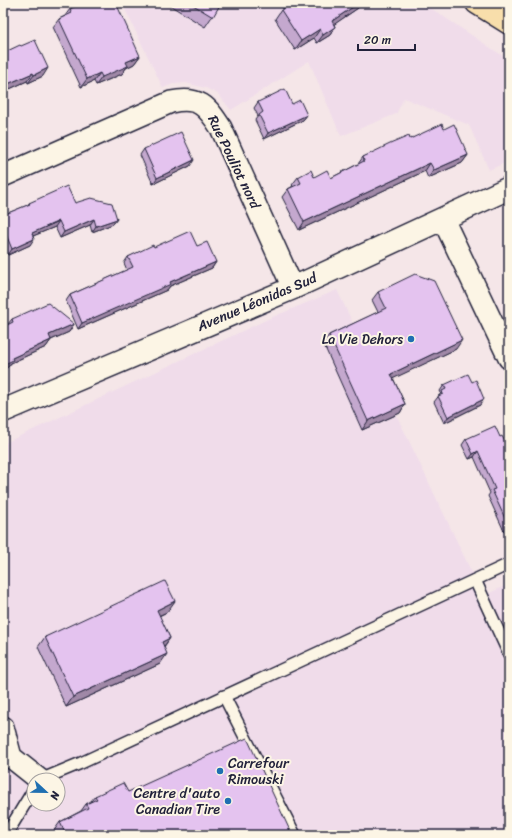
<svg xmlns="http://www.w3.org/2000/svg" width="512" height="838" font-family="Sriracha,sans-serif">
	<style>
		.built { fill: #f0dcea; fill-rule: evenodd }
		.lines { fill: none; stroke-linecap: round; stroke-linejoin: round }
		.lane-casing { stroke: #22223b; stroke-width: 14 }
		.street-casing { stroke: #22223b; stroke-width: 24 }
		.secondary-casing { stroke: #22223b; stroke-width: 25 }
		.primary-casing { stroke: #22223b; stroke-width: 25 }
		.lane { stroke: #fcf5e5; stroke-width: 11 }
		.street { stroke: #fcf5e5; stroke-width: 21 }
		.secondary { stroke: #fcf5e5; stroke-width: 22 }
		.primary { stroke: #f8deab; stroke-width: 22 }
		.wall { fill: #c4a8ce; stroke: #22223b }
		.shaded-wall { fill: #a088a7; stroke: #22223b }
		.building { fill: #e4c3ef; stroke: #22223b }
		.poi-dot { fill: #1f6fb2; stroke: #fcf5e5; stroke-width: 1.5 }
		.labels { text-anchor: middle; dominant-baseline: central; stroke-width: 4; stroke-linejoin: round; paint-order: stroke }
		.street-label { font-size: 14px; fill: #22223b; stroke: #fcf5e5 }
		.poi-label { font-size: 14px; fill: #22223b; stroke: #fcf5e5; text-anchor: end }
	</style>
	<rect width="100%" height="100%" fill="#f5e6e8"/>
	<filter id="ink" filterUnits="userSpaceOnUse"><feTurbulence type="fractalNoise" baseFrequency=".025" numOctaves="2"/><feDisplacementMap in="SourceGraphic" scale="8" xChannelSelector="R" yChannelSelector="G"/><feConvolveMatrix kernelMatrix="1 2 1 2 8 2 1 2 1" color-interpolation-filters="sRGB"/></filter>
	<g filter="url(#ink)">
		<g class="built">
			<path d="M122,3H423L509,60V161L489,170L469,125L404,98L396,114L341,136L309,61L231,110L218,94L206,88L186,83L173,84L163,88Z"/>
			<path d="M337,290L483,596L509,584V835H3V444L268,319ZM34,780H58V804H34Z"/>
		</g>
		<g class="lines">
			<g class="lane-casing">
				<g id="lane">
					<path d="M475,580L509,654"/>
					<path d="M224,696L295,835"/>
					<path d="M40,780L81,763L509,564"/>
					<path d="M6,835L34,789"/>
				</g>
			</g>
			<g class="street-casing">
				<g id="street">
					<path d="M3,176L171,102C199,96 207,106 221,128L293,288"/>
					<path d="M443,219L509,358"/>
					<path d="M3,727L11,757L40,780"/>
				</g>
			</g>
			<g class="secondary-casing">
				<path id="secondary" d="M3,411L293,288L509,188"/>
			</g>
			<g class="primary-casing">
				<path id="primary" d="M477,3L509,23"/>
			</g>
			<use href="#lane" class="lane"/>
			<use href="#street" class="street"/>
			<use href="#secondary" class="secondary"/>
			<use href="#primary" class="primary"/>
		</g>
		<g class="wall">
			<path d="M173,3H221L205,27L171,6Z"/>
			<path d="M292,3H362L358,8L334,24L335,27L330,35L317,43L314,38L295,50L275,19L281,10Z"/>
			<path d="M70,9L140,56L134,64L126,68L122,74L96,85L94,81L81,87L53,27L59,19L65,16Z"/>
			<path d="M21,46L43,76L28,83L27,81L3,92V53Z"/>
			<path d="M258,102L292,104L307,115L303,120L264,139L255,120L258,116L254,108Z"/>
			<path d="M444,129L468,155L462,163L428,178L425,171L299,230L282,197L288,189L293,186L292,185L298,177H314L331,178L358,164L363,157L410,139Z"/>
			<path d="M144,149L190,166L153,184L140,155Z"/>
			<path d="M29,203H75L117,219L113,224L92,232L90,225L60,238L55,227L33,236L30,245L8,255L3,243V215L28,205Z"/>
			<path d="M197,246L216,262L212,268L170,286L167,290L78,329L66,301L70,295L127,270L124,263L128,257L154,247Z"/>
			<path d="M378,292L456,349L393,378L405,404L400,413L362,430L323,343L329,335L378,312L372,300Z"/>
			<path d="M12,319L74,324L69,332L51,340L46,347L11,363L8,367L7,325Z"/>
			<path d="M444,385L480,405L444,423L434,402L441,393L440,391Z"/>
			<path d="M500,437L509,450V528L504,531L488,496L490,493L474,457L469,459L462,445L466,439Z"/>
			<path d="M167,612L159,616L170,638L164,647L160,664L66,707L38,647L45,637Z"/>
			<path d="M128,792L292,835H54L53,832L60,822L81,811L86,804L91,801L95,796Z"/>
		</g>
		<g class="shaded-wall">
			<path d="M359,3H362L358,8L326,30L332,21Z"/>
			<path d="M335,27L330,35L317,43L323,35Z"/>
			<path d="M320,29L314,38L295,50L301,41Z"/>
			<path d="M140,56L134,64L126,68L122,74L96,85L102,77L126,62Z"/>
			<path d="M48,68L43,76L28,83L34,75Z"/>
			<path d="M33,73L27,81L3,92V86Z"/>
			<path d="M100,73L94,81L81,87L87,79Z"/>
			<path d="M307,115L303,120L264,139L268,133Z"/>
			<path d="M468,155L462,163L428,178L434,170Z"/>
			<path d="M194,160L190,166L153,184L157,178Z"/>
			<path d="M430,163L425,171L299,230L304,222Z"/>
			<path d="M94,219L90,225L60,238L64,232Z"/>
			<path d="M117,219L113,224L92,232L96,226Z"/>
			<path d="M59,221L55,227L28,238L32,233Z"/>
			<path d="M34,239L30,245L8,255L12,249Z"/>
			<path d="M216,262L212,268L170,286L167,290L78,329L82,323L170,282Z"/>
			<path d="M74,324L69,332L44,343L49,335Z"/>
			<path d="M51,340L46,347L11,363L8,367L3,370V365L12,358Z"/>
			<path d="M462,340L456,349L386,382L391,374Z"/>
			<path d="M484,399L480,405L444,423L448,417Z"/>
			<path d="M405,404L400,413L362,430L368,421Z"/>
			<path d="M478,451L474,457L469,459L473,454Z"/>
			<path d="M509,524V528L504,531L508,525Z"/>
			<path d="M175,601L167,612L149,620L157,610Z"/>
			<path d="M170,638L162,649V642Z"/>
			<path d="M167,654L160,664L66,707L73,697Z"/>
		</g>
		<g class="building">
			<path d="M82,3H116L140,56L126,62L128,66L102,77L100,73L87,79L59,19L72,13L70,9Z"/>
			<path d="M190,3H221L213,17Z"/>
			<path d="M292,3H359L332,21L335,27L323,35L320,29L301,41L281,10Z"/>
			<path d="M35,40L48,68L34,75L33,73L3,86V53L20,45L21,46Z"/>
			<path d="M285,89L292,104L300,100L307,115L268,133L259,115L263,112L258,102Z"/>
			<path d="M442,124L444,129L454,124L468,155L434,170L430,163L304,222L288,189L301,183L298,177L311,170L314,177L327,170L331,178L364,161L363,157L390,144L409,136L410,139Z"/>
			<path d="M181,132L194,160L157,178L144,149Z"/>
			<path d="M67,186L75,203L91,198L112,203L117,219L96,226L94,219L64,232L59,221L32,233L34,239L12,249L3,227V215L30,204L29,203Z"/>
			<path d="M190,231L197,246L207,242L216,262L170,282L171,284L82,323L70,295L133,267L128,257L153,245L154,247Z"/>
			<path d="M415,274L434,281L462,340L391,374L405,404L368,421L329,335L386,308L378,292Z"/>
			<path d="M48,303L74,324L49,335L51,340L12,358L13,360L3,365V327L13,322L12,319Z"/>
			<path d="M468,374L472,382L476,380L484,399L448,417L438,396L443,394L442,391L446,389L444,385Z"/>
			<path d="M495,426L500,437L502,436L509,450V524L508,525L492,490L495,489L478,451L473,454L466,439Z"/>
			<path d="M165,581L175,601L157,610L170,638L162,642L167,654L73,697L45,637Z"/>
			<path d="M247,738L292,835H66L60,822L88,808L86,804L97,799L95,796L123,783L128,792Z"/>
		</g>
	</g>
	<g class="poi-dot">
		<circle cx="411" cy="339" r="4"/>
		<circle cx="220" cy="771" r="4"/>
		<circle cx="228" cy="801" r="4"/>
	</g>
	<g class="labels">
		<g class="street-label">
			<text transform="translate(234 162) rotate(64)">Rue Pouliot nord</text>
			<text transform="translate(257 302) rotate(-23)">Avenue Léonidas Sud</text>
		</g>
		<g class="poi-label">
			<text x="403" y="339">La Vie Dehors</text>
			<text x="228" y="763" text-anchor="start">Carrefour<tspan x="228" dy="16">Rimouski</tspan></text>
			<text x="220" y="793">Centre d'auto<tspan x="220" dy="16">Canadian Tire</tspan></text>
		</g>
	</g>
	<rect width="512" height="838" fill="none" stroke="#fcf5e5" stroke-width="16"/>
	<rect x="8" y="8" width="496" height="822" fill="none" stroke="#22223b" stroke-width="1.5" filter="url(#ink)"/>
	<g transform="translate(46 792) rotate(112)"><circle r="19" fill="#fcf5e5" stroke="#a5a1a1"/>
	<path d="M0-3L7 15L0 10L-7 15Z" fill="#1f6fb2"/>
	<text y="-6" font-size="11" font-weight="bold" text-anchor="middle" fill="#22223b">N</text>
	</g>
	<path d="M358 44v6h57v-6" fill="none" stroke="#22223b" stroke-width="2"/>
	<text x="364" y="44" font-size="12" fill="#22223b" stroke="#fcf5e5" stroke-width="3" paint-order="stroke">20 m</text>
</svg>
